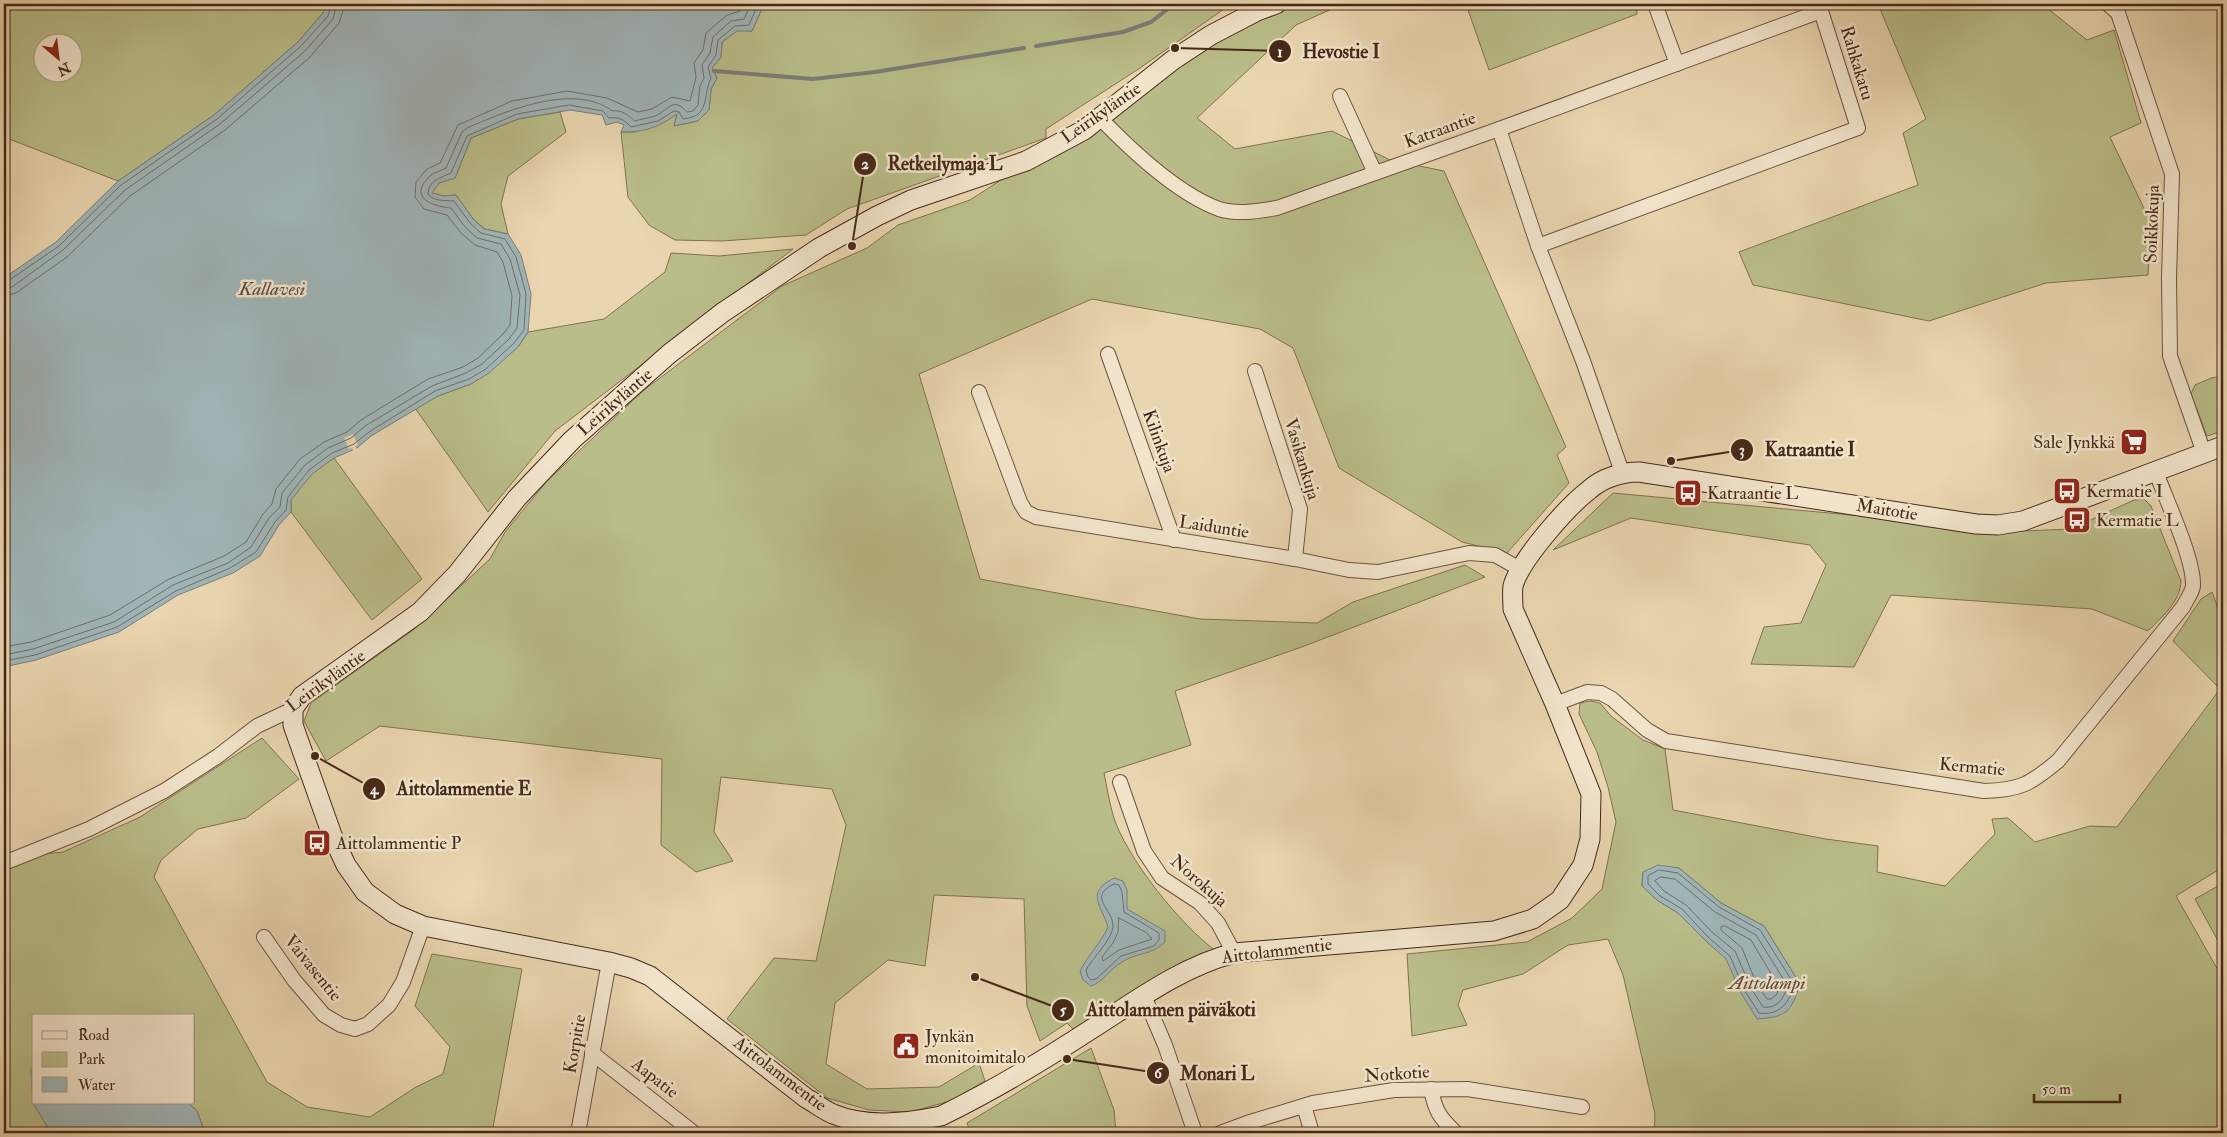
<svg xmlns="http://www.w3.org/2000/svg" width="2227" height="1137" font-family="'IM FELL Double Pica',serif">
	<style>
		.green { fill: #b9bd89; stroke: #807250; fill-rule: evenodd }
		.water { fill: #9fb5b8; stroke: #7b7d78 }
		.pier { fill: #e9d5af }
		.lines { fill: none; stroke-linecap: round; stroke-linejoin: round }
		.shore { stroke: #726e68; stroke-width: 1 }
		.stream { stroke: #7b7d78; stroke-width: 4 }
		.street-casing { stroke: #6f533d; stroke-width: 16 }
		.secondary-casing { stroke: #462817; stroke-width: 21 }
		.street { stroke: #f1e4cb; stroke-width: 14 }
		.secondary { stroke: #f1e4cb; stroke-width: 19 }
		.labels { text-anchor: middle; dominant-baseline: central; stroke-width: 5; stroke-linejoin: round; paint-order: stroke }
		.street-label { font-size: 18px; fill: #462817; stroke: #f1e4cb }
		.poi-label { font-size: 18px; fill: #462817; stroke: #f1e4cb; text-anchor: start }
		.water-label { font-size: 19px; font-style: italic; fill: #5c4b3f; stroke: #f1e4cb }
		.leader { fill: none; stroke: #462817; stroke-width: 2 }
		.callout-dot { fill: #462817; stroke: #f1e4cb; stroke-width: 2 }
		.mark-label { font-size: 15px; text-anchor: middle; font-weight: bold; fill: #fff }
		.callout-label { font-size: 19px; text-anchor: middle; font-weight: bold; fill: #462817; stroke: #f1e4cb; stroke-width: 5; stroke-linejoin: round; paint-order: stroke }
	</style>
	<rect width="100%" height="100%" fill="#e9d5af"/>
	<filter id="stains"><feTurbulence type="fractalNoise" baseFrequency=".004" numOctaves="4"/><feColorMatrix values="0 0 0 0 .2 0 0 0 0 .09 0 0 0 0 .02 0 0 0 .5 -.17"/></filter>
	<radialGradient id="worn" r=".72"><stop offset=".6" stop-color="#630" stop-opacity="0"/><stop offset="1" stop-color="#630" stop-opacity=".3"/></radialGradient>
	<g class="green">
		<path d="M4,4H326L323,13L298,42L214,115L118,181L4,137ZM42,42H72V72H42Z"/>
		<path d="M764,4H1231L1140,68L1046,129V138L847,209L806,235L722,241L675,240L649,225L628,197L621,132H635L677,114L674,126L698,121L709,110L711,89L717,78L712,68L721,57L722,42L737,30L752,31Z"/>
		<path d="M1286,4H1343L1296,25L1197,118L1235,149L1332,131L1390,160L1444,171L1566,447L1557,455L1569,483L1507,553L1462,542L1339,468L1293,348L1260,329L1092,299L919,374L980,579L1200,619L1317,623L1353,602L1465,565L1485,577L1299,648L1175,691L1191,745L1104,773C1107,787 1109,801 1113,815C1125,856 1181,926 1216,951L1074,1030L1067,1023L1040,1041L1027,1006L1024,899L934,895L925,966L888,960L835,1003L826,1064L867,1089L939,1087L979,1063L985,1081L950,1101L910,1112L869,1110L827,1098L727,1019L774,958L816,961L846,825L832,789L721,777L714,832L733,861L696,872L661,845L662,759L380,726L326,761L304,721L311,703L413,630L490,559L505,532L547,481L644,390L782,286L867,248L898,225L970,200L1257,14Z"/>
		<path d="M1466,4H1637V14L1489,70Z"/>
		<path d="M1878,4H2042L2087,40L2114,30L2141,123L2110,137L2151,223L2148,275L2046,283L1929,321L1753,285L1739,252L1918,185L1903,133L1926,119Z"/>
		<path d="M560,112L566,132L508,176L501,204L508,234L485,229L474,220L456,195L444,196L432,193L439,183L455,178L471,138L518,119Z"/>
		<path d="M793,249L555,431L488,512L415,408L438,396L471,384L518,347L528,332L604,319L665,272L671,253L719,256Z"/>
		<path d="M2223,376V431L2207,436L2191,394L2195,385L2211,378Z"/>
		<path d="M334,458L422,579L372,620L291,512V500L311,474Z"/>
		<path d="M1613,493L2024,531L2071,529L2134,500L2144,499L2151,506L2181,581C2180,602 2163,616 2148,631L2092,609L1891,595L1854,667L1751,664L1764,627L1801,623L1826,565L1810,545L1631,518L1553,550Z"/>
		<path d="M2212,592L2223,622V867L2176,896L2223,979V1133H1654L1655,1114L1623,975L1608,939L1568,945L1523,974L1463,990L1458,1005L1467,1025L1412,1036L1407,954L1527,942L1572,918L1602,889L1616,822L1608,787L1597,752L1579,714L1580,703L1591,701L1600,703L1611,716L1643,740L1665,749L1673,810L1826,839L1878,846L1877,872L1945,886L1995,834L1992,819L2008,818L2035,842L2090,826L2117,827L2220,689L2173,641L2201,599ZM1679,868L1721,903L1764,926L1800,984L1741,993L1727,959L1705,940L1678,913L1657,900L1642,886L1643,872Z"/>
		<path d="M262,738L299,779L246,818L198,829L161,860L154,877L267,1082L307,1107L370,1117L416,1087L443,1074L450,1047L415,1006L432,954L522,969L492,1133H205L197,1111L188,1103H194V1016H34V1065L31,1069L33,1103L51,1133H4V858L63,852L140,817Z"/>
		<path d="M2223,883V950L2195,899Z"/>
		<path d="M1091,1048L1114,1110L1116,1133H971L967,1123Z"/>
	</g>
	<g class="water">
		<path d="M326,4H764L752,31H737L722,42L721,57L712,68L717,78L711,89L709,110L698,121L674,126L677,114C657,128 645,132 621,132L624,125L617,122L606,125L602,115L570,110L518,119L471,138L455,178L439,183L432,193L444,196L456,195L474,220L484,229L508,234L521,255L531,294L528,332L518,347L489,373L471,384L438,396L371,436L357,448L334,458L312,474L291,500V512L279,525L260,556L233,573L178,595L119,632L36,660L4,667V278L56,242L118,181L214,115L298,42L323,13Z"/>
		<path d="M1658,865L1679,868L1721,903L1764,926L1800,984C1791,1012 1787,1017 1757,1019L1741,993L1726,959L1705,940L1678,913L1657,900L1642,886L1643,872Z"/>
		<path d="M1114,878L1123,881L1127,890V909L1165,931V942C1151,956 1137,952 1122,962C1110,969 1103,982 1091,986L1083,980L1080,971C1088,955 1101,943 1108,927C1101,904 1085,893 1114,878Z"/>
		<path d="M34,1065V1103H188L197,1111L205,1133H51L33,1103L31,1069Z"/>
	</g>
	<path class="pier" d="M353,434L358,445L355,446L358,451L354,452L352,448L349,449L344,438Z"/>
	<g class="lines">
		<g class="shore">
			<path d="M4,282L8,281L59,246L121,185L217,119L301,46L328,16L331,4"/>
			<path d="M4,288L12,287L63,250L125,190L220,124L305,51L333,19L337,4"/>
			<path d="M4,296L16,293L67,257L130,196L225,130L310,57L339,23L345,4"/>
			<path d="M4,647L31,642L110,615L169,579L224,556L246,542L263,514L272,504L276,489L300,459L324,442L347,432L361,420L428,379L463,367L478,358L503,334L510,325L512,296L503,262L497,252L475,245L461,233L447,215L424,209L415,197L416,182L427,169L440,163L458,125L512,101L567,91L607,98L638,112L652,109L672,97L690,101L696,77L694,63L703,50L706,33L727,15L740,11L743,4"/>
			<path d="M4,655L33,649L114,622L173,585L228,563L251,547L269,518L280,507L282,493L305,465L328,448L351,438L365,426L432,386L466,373L482,364L509,339L517,328L520,295L510,259L501,244L477,238L465,227L451,208C431,206 407,197 431,175C435,172 441,171 446,168L462,132L467,128C506,111 572,83 611,110C614,112 615,110 618,111C625,112 630,117 635,121C641,119 649,118 655,116C669,110 673,96 687,112L693,111L698,105L700,86L704,78L702,65L710,53L713,37L731,21L744,19L751,4"/>
			<path d="M4,661L35,655L117,627L176,591L230,568L256,552L275,522L286,510L288,497L309,470L332,453L354,444L369,432L435,391L469,379L486,369L514,343L524,330L526,294L516,257L505,239L481,233L470,223L454,201C445,200 434,202 428,194C428,181 440,178 451,173L467,136L517,114L569,105L603,111L609,118C620,117 623,119 631,127L658,121L674,111L679,112L683,119C711,116 702,97 711,78L708,67L716,55L718,40L735,26L749,25L758,4"/>
			<path d="M1659,870L1678,873L1719,907L1760,930L1794,984C1790,1003 1779,1016 1759,1013L1745,991L1730,956L1708,937L1682,909L1660,896L1648,884V876Z"/>
			<path d="M1661,877L1675,879L1715,912L1756,935L1787,985C1785,998 1777,1009 1763,1007L1751,988L1735,951L1712,932L1686,905L1664,891L1655,881Z"/>
			<path d="M1114,884L1119,885L1122,892L1124,912L1159,933V940L1154,946L1121,956L1096,979L1091,980L1088,977L1086,970C1092,959 1112,939 1113,927C1114,909 1086,897 1114,884Z"/>
			<path d="M1119,918L1147,933L1152,939L1119,950L1103,961L1102,957L1113,943L1118,932Z"/>
			<path d="M1725,926L1751,940L1779,987L1777,994L1771,999H1767L1757,985L1742,948L1721,930V927Z"/>
		</g>
		<g class="stream">
			<path d="M1036,46L1123,32L1151,22L1174,4"/>
			<path d="M714,71L813,79L875,72L1024,48"/>
		</g>
		<g class="street-casing">
			<g id="street">
				<path d="M1655,4L1677,64"/>
				<path d="M2108,4L2118,13L2172,174L2169,278L2170,356L2204,453"/>
				<path d="M1340,96L1375,173"/>
				<path d="M1100,118C1130,149 1178,194 1219,209C1238,215 1258,211 1277,208L1499,129L1538,246L1583,361L1622,472"/>
				<path d="M1499,129L1821,11L1858,128L1538,246"/>
				<path d="M1108,354L1174,540"/>
				<path d="M1255,371L1300,509L1295,559"/>
				<path d="M979,392L1020,502L1026,512L1036,517L1295,559L1349,570L1378,572L1469,553L1495,555L1520,569"/>
				<path d="M1555,704L1587,692L1601,693L1612,699L1647,730L1666,741L1984,791C2021,790 2030,784 2058,761L2183,607C2186,601 2192,593 2193,586C2194,558 2166,500 2156,472"/>
				<path d="M1120,782L1144,851L1162,878L1200,903L1218,923L1234,953"/>
				<path d="M4,863L89,829L164,791L218,756L257,726L293,709"/>
				<path d="M264,937L294,980L324,1015L341,1025L355,1029L368,1024L389,1005L403,982L423,926"/>
				<path d="M1144,996L1165,1045L1195,1133"/>
				<path d="M592,1053L694,1133"/>
				<path d="M1431,1089C1435,1111 1440,1118 1456,1133"/>
				<path d="M1304,1106L1312,1133"/>
				<path d="M578,1133L609,962"/>
				<path d="M1220,1133L1247,1123L1313,1103L1394,1090L1467,1089L1582,1107"/>
			</g>
		</g>
		<g class="secondary-casing">
			<path id="secondary" d="M1276,4L1257,11L1211,35L1173,60L1084,130L1026,161L911,200L877,216L819,248L722,313L669,354L572,440L517,498L457,574L420,612L302,696L293,709V725L332,835L346,865L365,892L395,914L423,926L609,962L631,968L650,976L806,1098C815,1103 824,1110 833,1114C867,1128 906,1123 941,1116C990,1092 1044,1060 1090,1030C1136,1001 1181,967 1234,953L1494,931L1533,919L1560,900L1583,865L1590,839L1591,794L1555,704L1513,609C1513,602 1512,593 1513,586C1520,560 1567,507 1589,490C1602,478 1622,472 1639,472L1976,524L1998,525L2023,521L2223,446"/>
		</g>
		<use href="#street" class="street"/>
		<use href="#secondary" class="secondary"/>
	</g>
	<defs>
		<g id="supermarket-square" transform="scale(1.4375)"><rect x="-9" y="-9" width="18" height="18" rx="4" fill="#8f2418" stroke="#f1e4cb"/><path d="M-6-5.5h2.5l.6 2H6L4.5 2H-2.5L-4.4-4H-6ZM-1.5 3.2a1.3 1.3 0 1 0 .1 0ZM3 3.2a1.3 1.3 0 1 0 .1 0Z" fill="#fff"/></g>
		<g id="bus-square" transform="scale(1.4375)"><rect x="-9" y="-9" width="18" height="18" rx="4" fill="#8f2418" stroke="#f1e4cb"/><path d="M-5-6H5V4H4V6H2V4H-2V6H-4V4H-5ZM-3.5-4V0h7V-4ZM-3.5 1.2v1.5H-2V1.2ZM2 1.2v1.5H3.5V1.2Z" fill="#fff"/></g>
		<g id="civic-square" transform="scale(1.4375)"><rect x="-9" y="-9" width="18" height="18" rx="4" fill="#8f2418" stroke="#f1e4cb"/><path d="M-.6-6.5H3V-4.5H.6V-3L4-1V1h2V6H-6V1h2V-1L-.6-3ZM-1.2 2.5V6h2.4V2.5Z" fill="#fff"/></g>
	</defs>
	<g fill-rule="evenodd">
		<use href="#supermarket-square" x="2134" y="442"/>
		<use href="#bus-square" x="2067" y="491"/>
		<use href="#bus-square" x="1688" y="493"/>
		<use href="#bus-square" x="2077" y="520"/>
		<use href="#bus-square" x="317" y="843"/>
		<use href="#civic-square" x="906" y="1046"/>
	</g>
	<g class="labels">
		<g class="street-label">
			<text transform="translate(1857 63) rotate(73)">Rahkakatu</text>
			<text transform="translate(1101 113) rotate(-35)">Leirikyläntie</text>
			<text transform="translate(1440 130) rotate(-20)">Katraantie</text>
			<text transform="translate(2152 224) rotate(-88)">Soikkokuja</text>
			<text transform="translate(615 402) rotate(-41)">Leirikyläntie</text>
			<text transform="translate(1159 441) rotate(70)">Kilinkuja</text>
			<text transform="translate(1302 459) rotate(73)">Vasikankuja</text>
			<text transform="translate(1887 510) rotate(9)">Maitotie</text>
			<text transform="translate(1214 527) rotate(9)">Laiduntie</text>
			<text transform="translate(326 681) rotate(-36)">Leirikyläntie</text>
			<text transform="translate(1972 767) rotate(5)">Kermatie</text>
			<text transform="translate(1199 881) rotate(41)">Norokuja</text>
			<text transform="translate(1277 951) rotate(-7)">Aittolammentie</text>
			<text transform="translate(313 968) rotate(51)">Vaivasentie</text>
			<text transform="translate(575 1044) rotate(-80)">Korpitie</text>
			<text transform="translate(780 1074) rotate(37)">Aittolammentie</text>
			<text transform="translate(1397 1074) rotate(-4)">Notkotie</text>
			<text transform="translate(655 1078) rotate(38)">Aapatie</text>
		</g>
		<g class="poi-label">
			<text x="2115" y="442" text-anchor="end">Sale Jynkkä</text>
			<text x="2086" y="491">Kermatie I</text>
			<text x="1707" y="493">Katraantie L</text>
			<text x="2096" y="520">Kermatie L</text>
			<text x="336" y="843">Aittolammentie P</text>
			<text x="925" y="1036">Jynkän<tspan x="925" dy="21">monitoimitalo</tspan></text>
		</g>
		<g class="water-label">
			<text x="272" y="289">Kallavesi</text>
			<text x="1767" y="983">Aittolampi</text>
		</g>
	</g>
	<path class="leader" d="M1175 48L1280 51M852 246L865 164M1671 461L1742 450M315 756L374 789M975 977L1063 1010M1067 1059L1158 1073"/>
	<g class="callout-dot">
		<circle cx="1175" cy="48" r="5"/>
		<circle cx="852" cy="246" r="5"/>
		<circle cx="1671" cy="461" r="5"/>
		<circle cx="315" cy="756" r="5"/>
		<circle cx="975" cy="977" r="5"/>
		<circle cx="1067" cy="1059" r="5"/>
		<circle cx="1280" cy="51" r="12"/>
		<circle cx="865" cy="164" r="12"/>
		<circle cx="1742" cy="450" r="12"/>
		<circle cx="374" cy="789" r="12"/>
		<circle cx="1063" cy="1010" r="12"/>
		<circle cx="1158" cy="1073" r="12"/>
	</g>
	<g class="mark-label">
		<text x="1280" y="57">1</text>
		<text x="865" y="169">2</text>
		<text x="1742" y="455">3</text>
		<text x="374" y="794">4</text>
		<text x="1063" y="1015">5</text>
		<text x="1158" y="1078">6</text>
	</g>
	<g class="callout-label">
		<text x="1341" y="58">Hevostie I</text>
		<text x="945" y="170">Retkeilymaja L</text>
		<text x="1810" y="456">Katraantie I</text>
		<text x="464" y="795">Aittolammentie E</text>
		<text x="1171" y="1016">Aittolammen päiväkoti</text>
		<text x="1217" y="1080">Monari L</text>
	</g>
	<rect width="2227" height="1137" fill="none" stroke="#e9d5af" stroke-width="20"/>
	<rect x="5" y="5" width="2217" height="1127" fill="none" stroke="#462817" stroke-width="2.5"/>
	<rect x="10" y="10" width="2207" height="1117" fill="none" stroke="#462817"/>
	<rect x="32" y="1014" width="162" height="90" fill="#f1e4cb" stroke="#ad9983"/>
	<rect x="42" y="1031" width="25" height="8" fill="#f1e4cb" stroke="#ad9983"/>
	<text x="78" y="1040" font-size="15" fill="#462817">Road</text>
	<rect x="42" y="1052" width="25" height="15" fill="#b9bd89" stroke="#ad9983"/>
	<text x="78" y="1064" font-size="15" fill="#462817">Park</text>
	<rect x="42" y="1077" width="25" height="15" fill="#9fb5b8" stroke="#ad9983"/>
	<text x="78" y="1090" font-size="15" fill="#462817">Water</text>
	<g transform="translate(58 58) rotate(152)"><circle r="24" fill="#f1e4cb" stroke="#ad9983"/>
	<path d="M0-4L9 19L0 12L-9 19Z" fill="#8f2418"/>
	<text y="-8" font-size="14" font-weight="bold" text-anchor="middle" fill="#462817">N</text>
	</g>
	<path d="M2034 1094v8h86v-8" fill="none" stroke="#462817" stroke-width="2.5"/>
	<text x="2042" y="1094" font-size="15" fill="#462817" stroke="#f1e4cb" stroke-width="4" paint-order="stroke">50 m</text>
	<rect width="100%" height="100%" filter="url(#stains)"/>
	<rect width="100%" height="100%" fill="url(#worn)"/>
</svg>
